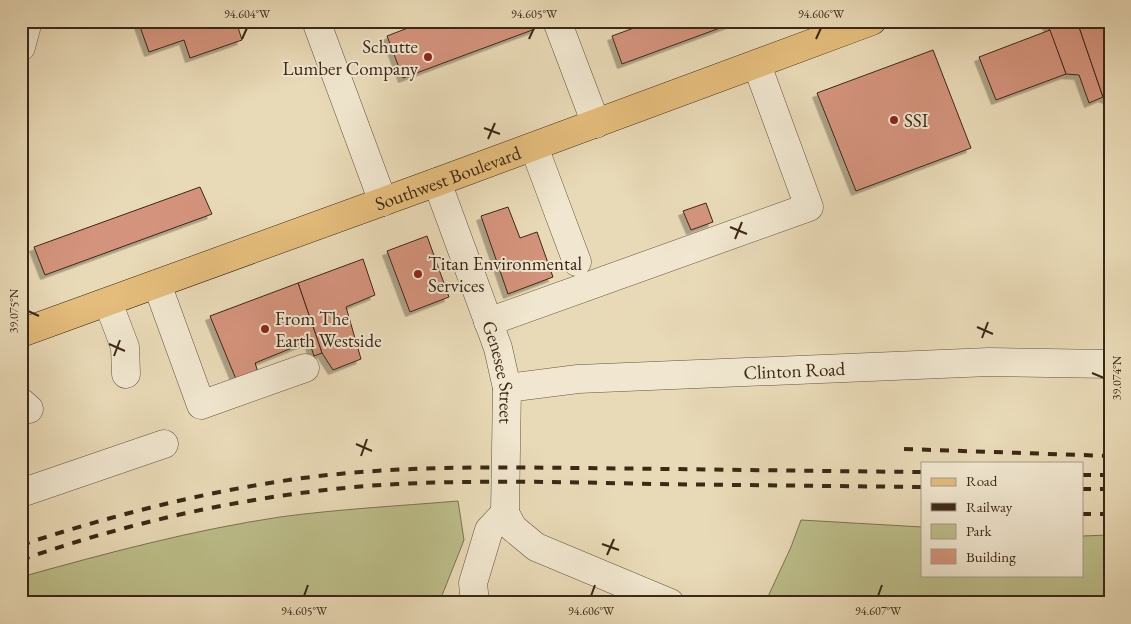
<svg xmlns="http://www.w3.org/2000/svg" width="1131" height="624" font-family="'EB Garamond',serif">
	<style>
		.green { fill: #bcbe8a; stroke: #7c7350 }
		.building { fill: #d4937b; stroke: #3b2816; filter: url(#shadow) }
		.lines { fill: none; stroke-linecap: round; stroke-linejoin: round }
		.minor-casing { stroke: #66543e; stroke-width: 29 }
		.major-casing { stroke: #3b2816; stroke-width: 29 }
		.minor { stroke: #f1e7d0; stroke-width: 28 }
		.major { stroke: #e4bd7c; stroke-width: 28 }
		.rail { stroke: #3b2816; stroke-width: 4; stroke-dasharray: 9 9; stroke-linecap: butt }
		.ticks { fill: none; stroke: #3b2816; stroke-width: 2 }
		.poi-dot { fill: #8f2418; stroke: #f1e7d0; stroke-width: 2 }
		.labels { text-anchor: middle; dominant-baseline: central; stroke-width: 4; stroke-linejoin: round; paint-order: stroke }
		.poi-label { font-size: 19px; fill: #3b2816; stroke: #f1e7d0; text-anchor: start }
		.street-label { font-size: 19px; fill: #3b2816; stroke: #f1e7d0 }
		.neatline { fill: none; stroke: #3b2816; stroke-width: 2 }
		.ticks-label { font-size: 12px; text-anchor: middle; fill: #3b2816 }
	</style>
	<defs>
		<filter id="shadow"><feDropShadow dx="-4.5" dy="4.5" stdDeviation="0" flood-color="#0004"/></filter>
	</defs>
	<rect width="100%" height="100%" fill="#e9dab7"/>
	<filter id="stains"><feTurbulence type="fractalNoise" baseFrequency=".004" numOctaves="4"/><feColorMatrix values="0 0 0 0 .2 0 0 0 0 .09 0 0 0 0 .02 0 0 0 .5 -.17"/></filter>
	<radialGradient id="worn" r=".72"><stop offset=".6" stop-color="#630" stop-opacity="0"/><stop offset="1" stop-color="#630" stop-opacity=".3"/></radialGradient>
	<g class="green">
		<path d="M458,501L464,540L439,603H21V577C107,553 193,530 280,517C339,509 399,506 458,501Z"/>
		<path d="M801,520L922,527V575H1082V536L1110,535V603H765L791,547Z"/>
	</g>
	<g class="building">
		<path d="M138,21H236L242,40L190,58L184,40L149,52Z"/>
		<path d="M426,21H532L535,29L403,78L387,36Z"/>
		<path d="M653,21H739L622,64L612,36Z"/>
		<path d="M1046,21H1077L1103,97L1089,103L1079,75L1066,74Z"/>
		<path d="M1077,21H1110V100L1103,97Z"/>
		<path d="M1050,30L1066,74L996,100L979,57Z"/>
		<path d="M933,50L971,148L856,191L817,93Z"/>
		<path d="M200,187L212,214L45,275L34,247Z"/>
		<path d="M706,203L713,222L691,230L683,211Z"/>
		<path d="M508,207L520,238L537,232L553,277L508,294L481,216Z"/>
		<path d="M427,236L449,297L410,312L387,251Z"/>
		<path d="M363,259L375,295L346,307L361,359L333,370L322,353L298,283Z"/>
		<path d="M298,283L322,353L314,356L309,341L255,363L257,369L255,378L238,384L210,316Z"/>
	</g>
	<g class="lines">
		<g class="minor-casing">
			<g id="minor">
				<path d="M316,21L383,202"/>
				<path d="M557,21L596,124"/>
				<path d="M21,47L28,21"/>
				<path d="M534,147L577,262"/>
				<path id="s1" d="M437,182L498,348L507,388L505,513"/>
				<path d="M157,284L201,405L305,368"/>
				<path d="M108,302L125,347L126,374"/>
				<path d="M488,322L809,207L757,65"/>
				<path id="s2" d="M507,388L578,379L989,362L1110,364"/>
				<path d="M21,402L29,409"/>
				<path d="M21,493L164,444"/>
				<path d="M505,513L513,528L536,547L670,603"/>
				<path d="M475,603L473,583L489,530L505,513"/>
			</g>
		</g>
		<g class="major-casing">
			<g id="major">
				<path id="s3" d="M21,333L437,182L872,21"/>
			</g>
		</g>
		<use href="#minor" class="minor"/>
		<use href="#major" class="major"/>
		<g class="rail">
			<path d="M904,449L1110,456"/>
			<path d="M1082,475H1110"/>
			<path d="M1082,489H1110"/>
			<path d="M1082,514H1110"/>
			<path d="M21,545C110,516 203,492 296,479C389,466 482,467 575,468C691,469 806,471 922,472"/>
			<path d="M21,560C141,518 270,491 397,484C482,480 567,482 653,484C742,485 832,486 922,487"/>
		</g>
	</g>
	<path class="ticks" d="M242,39L247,28M529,39L534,28M816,39L821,28M484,128L500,134M488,139L495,123M730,227L747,234M735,239L742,222M28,311L39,316M977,327L993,334M982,338L988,322M109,344L125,351M114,356L120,340M1092,373L1104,378M356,444L372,451M361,456L367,439M602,544L619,550M607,555L614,539M304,596L308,585M591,596L595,585M878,596L882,585"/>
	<g class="poi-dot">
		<circle cx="428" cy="57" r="5"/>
		<circle cx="894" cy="120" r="5"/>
		<circle cx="418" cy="274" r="5"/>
		<circle cx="265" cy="329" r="5"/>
	</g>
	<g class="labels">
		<g class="poi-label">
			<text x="418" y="46" text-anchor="end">Schutte<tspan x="418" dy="22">Lumber Company</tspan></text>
			<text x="904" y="120">SSI</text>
			<text x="428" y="263">Titan Environmental<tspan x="428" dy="22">Services</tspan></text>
			<text x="275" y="318">From The<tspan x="275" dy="22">Earth Westside</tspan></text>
		</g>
		<g class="street-label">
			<text stroke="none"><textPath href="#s3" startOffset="454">Southwest Boulevard</textPath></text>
			<text stroke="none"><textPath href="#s2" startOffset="288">Clinton Road</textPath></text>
			<text stroke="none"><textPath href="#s1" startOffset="201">Genesee Street</textPath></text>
		</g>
	</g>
	<rect width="1131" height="624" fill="none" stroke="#e9dab7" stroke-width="55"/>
	<rect x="921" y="462" width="162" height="115" fill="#f1e7d0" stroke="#a89b86"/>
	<rect x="931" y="478" width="25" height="8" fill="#e4bd7c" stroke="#a89b86"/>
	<text x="966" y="486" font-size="15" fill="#3b2816">Road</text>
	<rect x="931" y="503" width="25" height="8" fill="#3b2816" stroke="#a89b86"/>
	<text x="966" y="512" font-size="15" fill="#3b2816">Railway</text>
	<rect x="931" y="524" width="25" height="15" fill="#bcbe8a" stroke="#a89b86"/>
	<text x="966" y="536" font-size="15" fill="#3b2816">Park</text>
	<rect x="931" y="549" width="25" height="15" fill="#d4937b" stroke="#a89b86"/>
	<text x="966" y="562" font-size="15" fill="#3b2816">Building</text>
	<rect x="28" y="28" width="1076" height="568" class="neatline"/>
	<g class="ticks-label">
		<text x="247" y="18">94.604°W</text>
		<text x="534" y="18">94.605°W</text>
		<text x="821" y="18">94.606°W</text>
		<text transform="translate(14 311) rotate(-90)" y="4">39.075°N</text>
		<text transform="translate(1117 378) rotate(-90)" y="4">39.074°N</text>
		<text x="304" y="615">94.605°W</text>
		<text x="591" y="615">94.606°W</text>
		<text x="878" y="615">94.607°W</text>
	</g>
	<rect width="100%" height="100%" filter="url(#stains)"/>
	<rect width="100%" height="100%" fill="url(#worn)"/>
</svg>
